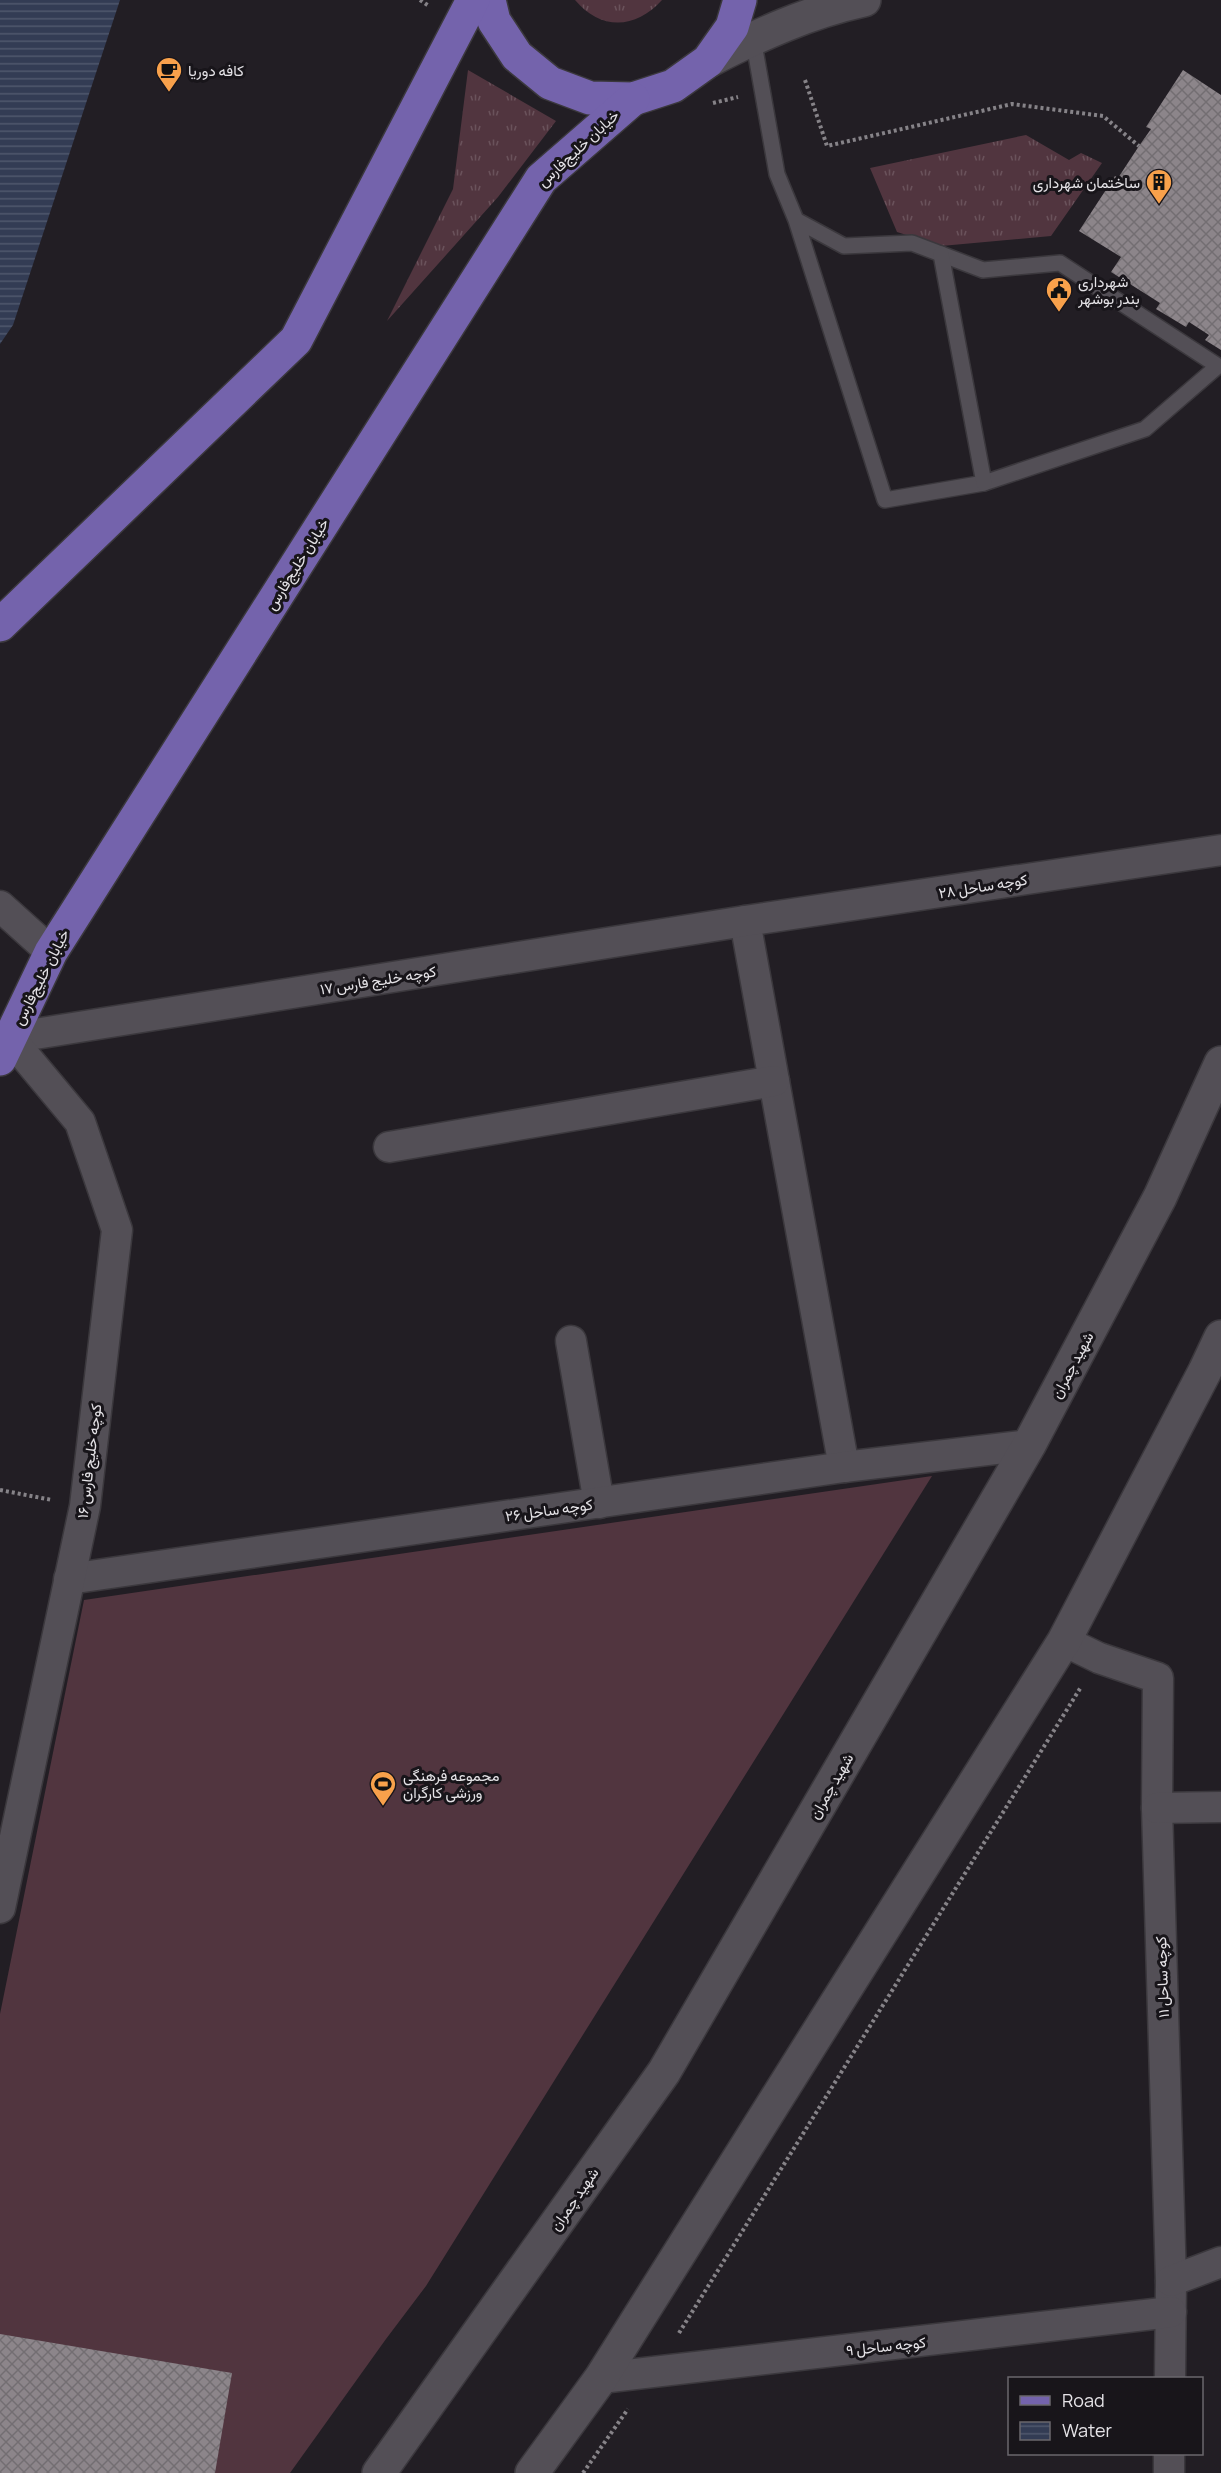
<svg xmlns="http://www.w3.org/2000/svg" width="1221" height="2473" font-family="Manrope,Vazirmatn,sans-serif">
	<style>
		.grass { fill: url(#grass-tufts) }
		.garden { fill: #51353f }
		.water { fill: url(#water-rules) }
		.building { fill: url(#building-cross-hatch) }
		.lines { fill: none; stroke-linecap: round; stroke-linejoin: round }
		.service-casing { stroke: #3b383d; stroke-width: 18 }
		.minor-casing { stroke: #3b383d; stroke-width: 33 }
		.tertiary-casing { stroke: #3b383d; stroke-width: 36 }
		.secondary-casing { stroke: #3b383d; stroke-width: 36 }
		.primary-casing { stroke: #3b383d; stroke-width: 36 }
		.path { stroke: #868388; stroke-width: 4; stroke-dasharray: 3 3; stroke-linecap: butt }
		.service { stroke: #534f56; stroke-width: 15 }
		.minor { stroke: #534f56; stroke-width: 30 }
		.tertiary { stroke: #534f56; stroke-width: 33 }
		.secondary { stroke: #534f56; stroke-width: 33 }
		.primary { stroke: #7463ac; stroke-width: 33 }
		.labels { text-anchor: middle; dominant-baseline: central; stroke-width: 6; stroke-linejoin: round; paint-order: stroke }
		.poi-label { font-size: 15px; fill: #e5e3e7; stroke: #18151a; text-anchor: start }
		.street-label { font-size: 15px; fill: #e5e3e7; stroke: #18151a }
	</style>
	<defs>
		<pattern id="grass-tufts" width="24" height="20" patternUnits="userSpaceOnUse" patternTransform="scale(1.5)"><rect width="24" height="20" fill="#51353f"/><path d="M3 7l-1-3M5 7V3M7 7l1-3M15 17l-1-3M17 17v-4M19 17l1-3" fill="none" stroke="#6a525b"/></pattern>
		<pattern id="water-rules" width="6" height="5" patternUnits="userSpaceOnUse" patternTransform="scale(1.5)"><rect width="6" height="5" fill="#333c54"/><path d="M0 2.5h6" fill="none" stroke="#50586d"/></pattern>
		<pattern id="building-cross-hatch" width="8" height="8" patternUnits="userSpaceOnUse" patternTransform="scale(1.5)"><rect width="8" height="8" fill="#8c858a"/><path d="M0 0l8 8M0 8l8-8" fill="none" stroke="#736e72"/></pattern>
	</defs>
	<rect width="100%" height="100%" fill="#221e24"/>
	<g class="grass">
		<path d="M575,0H662C636,29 601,31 575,0Z"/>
		<path d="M468,70L556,121L498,197L387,321L453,189Z"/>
		<path d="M1026,135L1069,160L1081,153L1102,163L1051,236L941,246L897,232L870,168Z"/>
	</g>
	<path class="garden" d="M932,1476L426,2286L386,2339L290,2473H0V2014L84,1600Z"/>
	<path class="water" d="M0,0H120L13,325L0,344Z"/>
	<g class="building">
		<path d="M1183,70L1221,95V350L1205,340L1209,335L1189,322L1186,327L1156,309L1160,303L1111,272L1121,257L1079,231L1115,176L1118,178L1139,146L1151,129L1146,127Z"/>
		<path d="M0,2334L232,2373L215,2473H0Z"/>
	</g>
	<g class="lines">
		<g class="service-casing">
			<g id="service">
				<path d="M753,38L777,174L796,220L844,246L912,243L983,270L1060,263L1218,366L1145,429L984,483L885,500L796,220"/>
				<path d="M941,254L984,483"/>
			</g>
		</g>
		<g class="minor-casing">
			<g id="minor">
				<path d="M0,906L51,952"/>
				<path d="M745,921L844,1467"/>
				<path d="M10,1038L745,921L1221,850"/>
				<path d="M389,1147L774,1081"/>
				<path d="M571,1341L599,1503"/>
				<path d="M69,1579L844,1467L1029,1445"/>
				<path d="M1064,1641L1099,1658L1158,1678L1157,1808L1171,2281L1170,2378"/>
				<path d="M1157,1808L1221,1807"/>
				<path d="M0,1908L85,1506L117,1230L80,1122L10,1038"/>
				<path d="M1171,2281L1221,2262"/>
				<path d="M601,2378L1171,2312"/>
				<path d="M1169,2473V2454"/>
			</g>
		</g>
		<g class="tertiary-casing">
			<g id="tertiary">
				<path d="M379,2473L664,2072L1029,1445L1160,1197L1221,1063"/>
				<path d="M532,2473L601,2378L1064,1641L1205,1371L1221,1337"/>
			</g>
		</g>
		<g class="secondary-casing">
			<path id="secondary" d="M708,61C758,35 809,12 864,0"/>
		</g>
		<g class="primary-casing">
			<g id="primary">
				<path d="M489,0L494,21L517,56L550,83L590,98L633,99L673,86L708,61L732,27L740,0"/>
				<path d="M0,625L296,340L473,0"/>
				<path d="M0,1059L51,952L541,179L633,99"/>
			</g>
		</g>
		<g class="path">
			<path d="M420,0L429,6"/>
			<path d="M805,80L827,146L1012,104L1103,116L1139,146"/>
			<path d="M713,103L738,97"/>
			<path d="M0,1490L52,1500"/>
			<path d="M679,2333L1081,1687"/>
			<path d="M583,2473L628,2409"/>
		</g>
		<use href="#service" class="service"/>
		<use href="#minor" class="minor"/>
		<use href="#tertiary" class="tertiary"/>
		<use href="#secondary" class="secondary"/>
		<use href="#primary" class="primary"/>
	</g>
	<defs>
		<g id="cafe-pin" transform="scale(1.35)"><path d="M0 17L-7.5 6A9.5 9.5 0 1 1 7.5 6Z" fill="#f8a14b" stroke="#18151a"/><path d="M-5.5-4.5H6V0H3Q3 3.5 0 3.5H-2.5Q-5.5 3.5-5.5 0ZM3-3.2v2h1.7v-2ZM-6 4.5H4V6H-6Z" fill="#111"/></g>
		<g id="building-pin" transform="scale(1.35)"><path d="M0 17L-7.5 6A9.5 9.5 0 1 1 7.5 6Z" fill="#f8a14b" stroke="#18151a"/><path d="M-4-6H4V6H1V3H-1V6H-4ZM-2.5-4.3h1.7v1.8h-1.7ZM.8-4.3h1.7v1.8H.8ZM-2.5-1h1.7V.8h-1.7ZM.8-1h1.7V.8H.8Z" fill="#111"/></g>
		<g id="civic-pin" transform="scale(1.35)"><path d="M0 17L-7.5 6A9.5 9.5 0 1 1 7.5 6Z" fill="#f8a14b" stroke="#18151a"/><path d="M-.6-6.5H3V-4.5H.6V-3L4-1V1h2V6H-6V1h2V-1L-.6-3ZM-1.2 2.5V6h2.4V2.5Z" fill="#111"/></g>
		<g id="stadium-pin" transform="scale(1.35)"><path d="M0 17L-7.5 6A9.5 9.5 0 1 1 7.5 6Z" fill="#f8a14b" stroke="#18151a"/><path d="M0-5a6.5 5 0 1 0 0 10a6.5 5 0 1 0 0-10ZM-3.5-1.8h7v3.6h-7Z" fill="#111"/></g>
	</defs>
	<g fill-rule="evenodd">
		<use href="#cafe-pin" x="169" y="70"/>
		<use href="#building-pin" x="1159" y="182"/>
		<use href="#civic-pin" x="1059" y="290"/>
		<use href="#stadium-pin" x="383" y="1784"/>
	</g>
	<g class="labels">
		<g class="poi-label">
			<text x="188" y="70">کافه دوریا</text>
			<text x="1140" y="182" text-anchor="end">ساختمان شهرداری</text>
			<text x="1078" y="281">شهرداری<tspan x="1078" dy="17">بندر بوشهر</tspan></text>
			<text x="403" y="1775">مجموعه فرهنگی<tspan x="403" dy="17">ورزشی کارگران</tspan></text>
		</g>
		<g class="street-label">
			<text transform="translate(578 148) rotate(-43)">خیابان خلیج‌فارس</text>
			<text transform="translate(297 564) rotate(-58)">خیابان خلیج‌فارس</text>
			<text transform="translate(983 886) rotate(-9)">کوچه ساحل ۲۸</text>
			<text transform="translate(41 977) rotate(-63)">خیابان خلیج‌فارس</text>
			<text transform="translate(378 980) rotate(-9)">کوچه خلیج فارس ۱۷</text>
			<text transform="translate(1072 1365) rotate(-62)">شهید چمران</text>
			<text transform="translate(89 1461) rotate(-83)">کوچه خلیج فارس ۱۶</text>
			<text transform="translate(549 1510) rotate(-8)">کوچه ساحل ۲۶</text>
			<text transform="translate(831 1786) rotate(-60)">شهید چمران</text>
			<text transform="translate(1162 1977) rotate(-92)">کوچه ساحل ۱۱</text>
			<text transform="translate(574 2199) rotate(-55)">شهید چمران</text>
			<text transform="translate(886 2346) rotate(-6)">کوچه ساحل ۹</text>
		</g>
	</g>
	<rect x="1008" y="2377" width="195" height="78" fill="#18151a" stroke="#6a676c" stroke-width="1.5"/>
	<rect x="1020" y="2396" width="30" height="9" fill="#7463ac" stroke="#6a676c" stroke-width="1.5"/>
	<text x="1062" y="2407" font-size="18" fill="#e5e3e7">Road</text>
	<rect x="1020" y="2422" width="30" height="18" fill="url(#water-rules)" stroke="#6a676c" stroke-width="1.5"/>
	<text x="1062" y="2437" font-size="18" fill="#e5e3e7">Water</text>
</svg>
